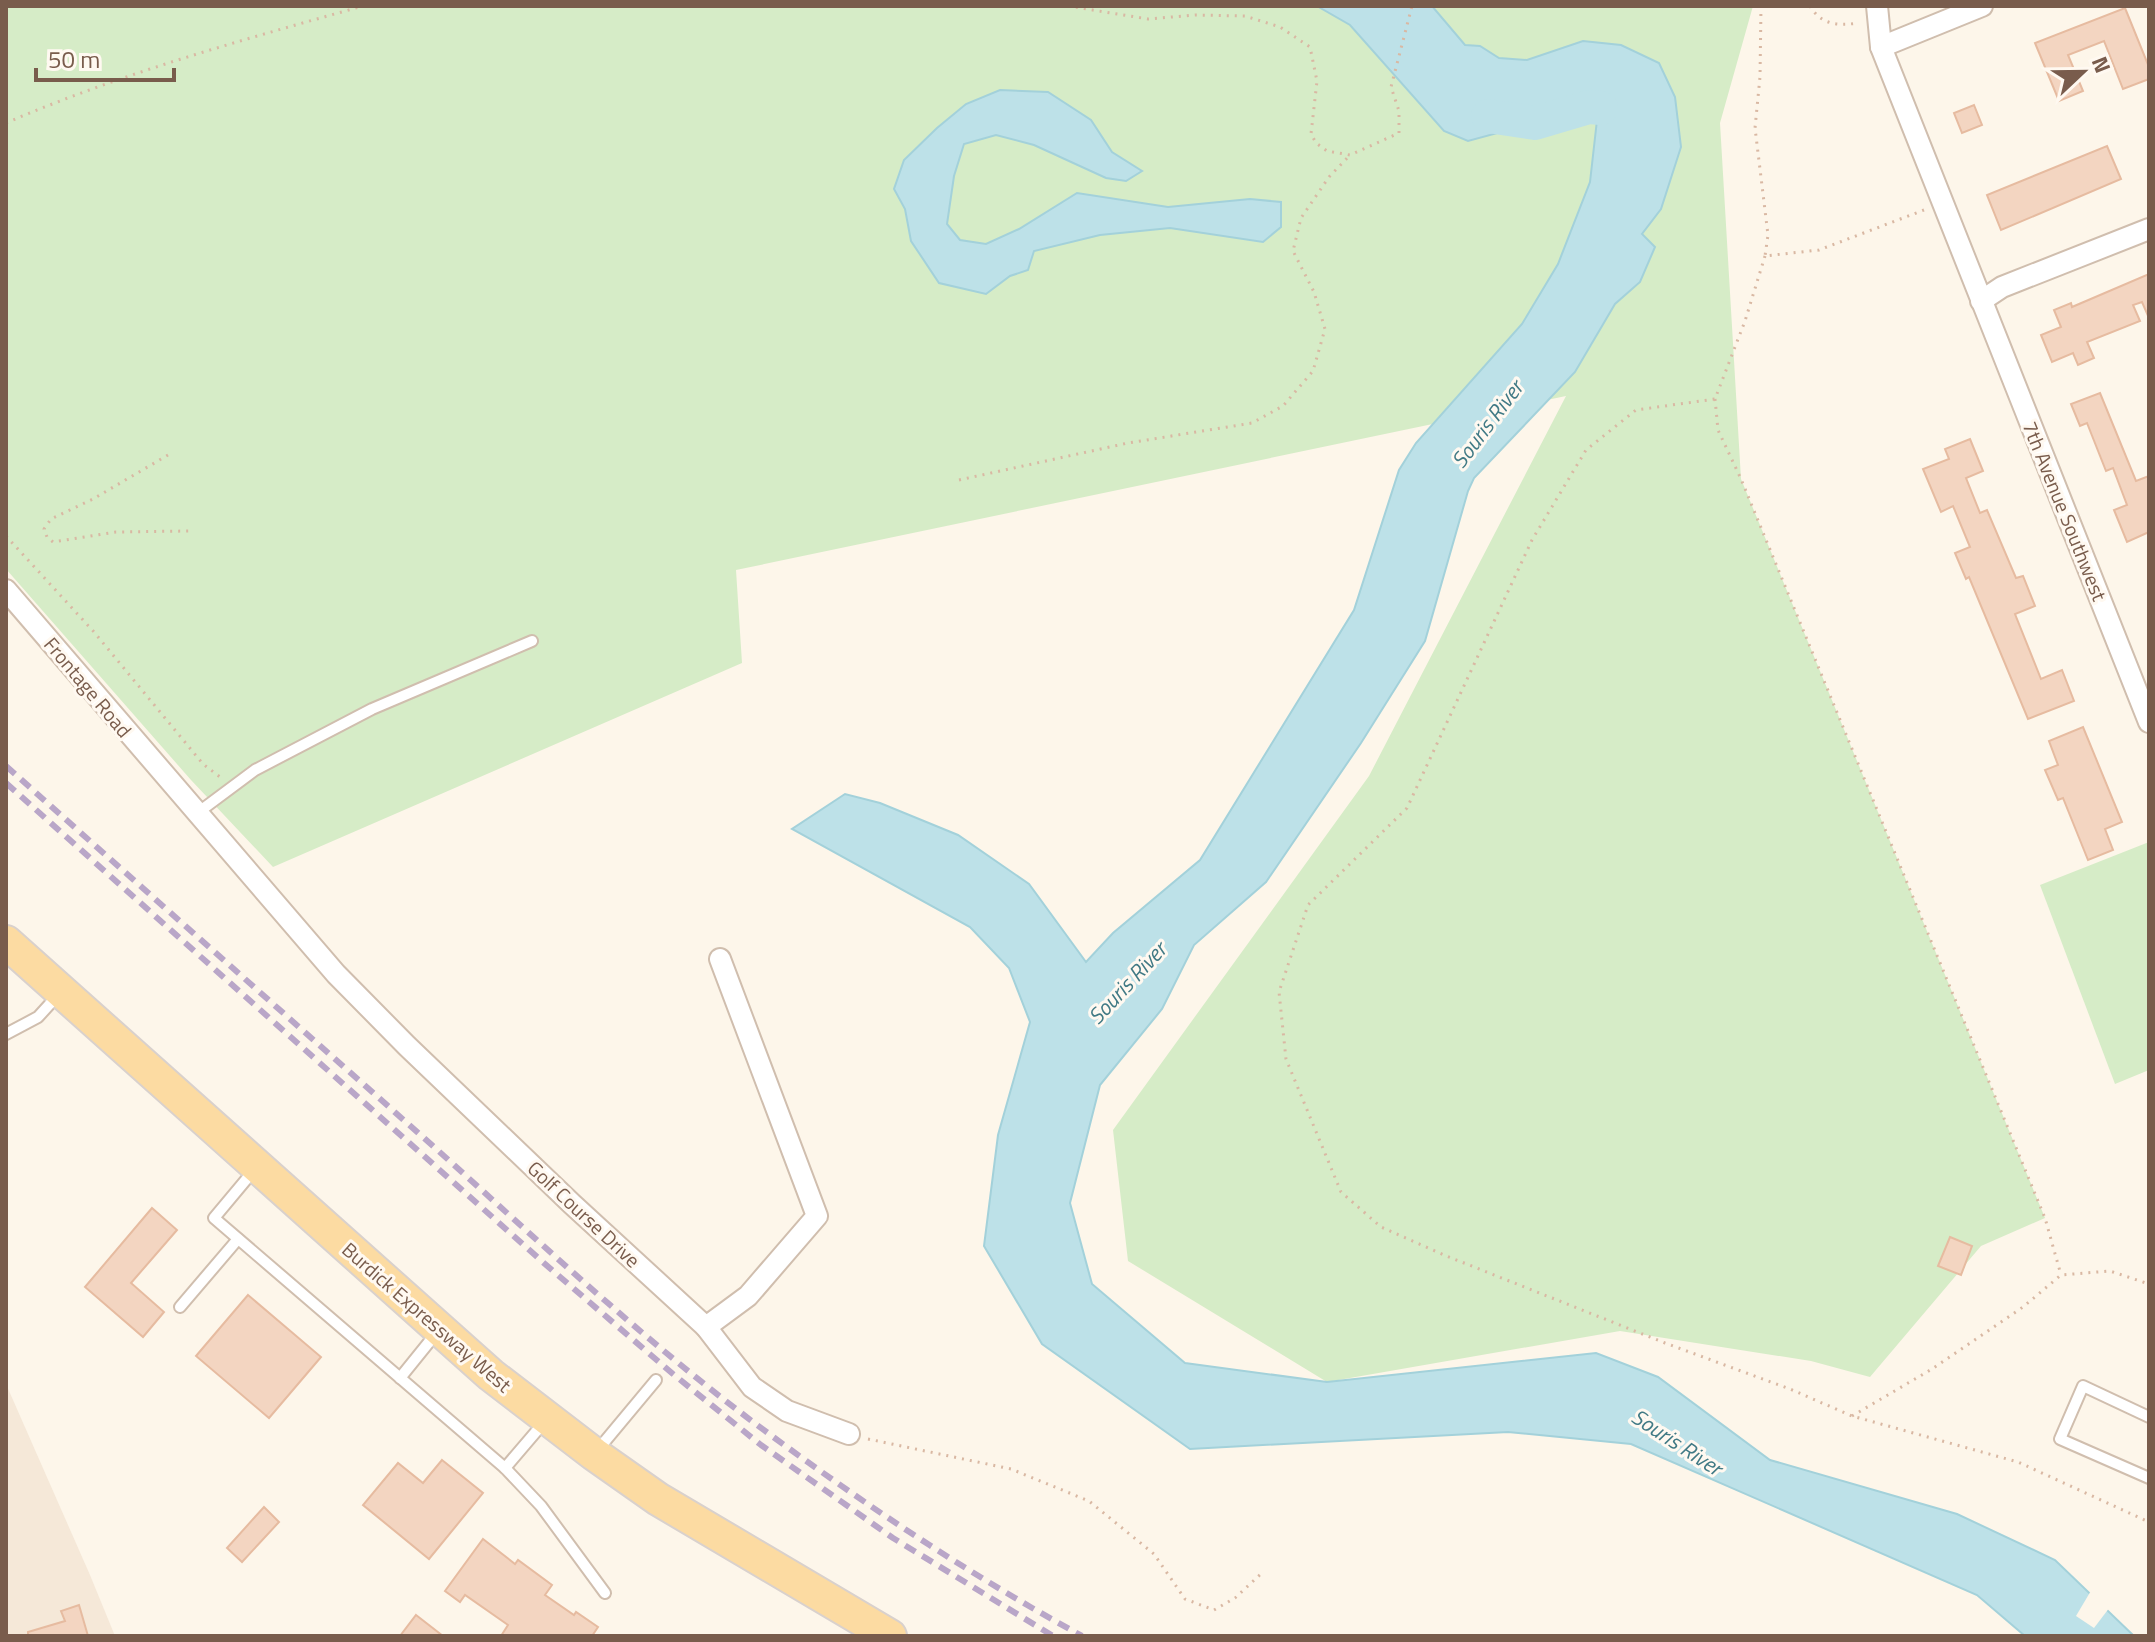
<svg xmlns="http://www.w3.org/2000/svg" width="2155" height="1642" font-family="'Titillium Web',sans-serif">
	<style>
		.residential { fill: #f5e8d8 }
		.green { fill: #d6ecc7 }
		.water { fill: #bde1e8; stroke: #a3d1da; stroke-width: 2 }
		.pier { fill: #fdf6ea }
		.lines { fill: none; stroke-linecap: round; stroke-linejoin: round }
		.river { stroke: #bde1e8; stroke-width: 34 }
		.building { fill: #f3d5c1; stroke: #e6bba0; stroke-width: 2 }
		.lane-casing { stroke: #d0beae; stroke-width: 14 }
		.street-casing { stroke: #d0beae; stroke-width: 24 }
		.primary-casing { stroke: #d9d1cd; stroke-width: 36 }
		.path { stroke: #d9b8a3; stroke-width: 3; stroke-dasharray: 2 6; stroke-linecap: butt }
		.lane { stroke: #fff; stroke-width: 10 }
		.street { stroke: #fff; stroke-width: 20 }
		.primary { stroke: #fcdba2; stroke-width: 32 }
		.rail { stroke: #b9a6c8; stroke-width: 6; stroke-dasharray: 12 8; stroke-linecap: butt }
		.labels { text-anchor: middle; dominant-baseline: central; stroke-width: 6; stroke-linejoin: round; paint-order: stroke }
		.street-label { font-size: 20px; fill: #795c4c; stroke: #fff9f1 }
		.water-label { font-size: 22px; font-style: italic; fill: #417a85; stroke: #fff9f1 }
	</style>
	<rect width="100%" height="100%" fill="#fdf6ea"/>
	<path class="residential" d="M6,1384L90,1575L115,1636H6Z"/>
	<g class="green">
		<path d="M6,6H1753L1720,123L1741,479L2045,1218L1981,1246L1870,1377L1811,1361L1620,1331L1327,1382L1128,1261L1113,1130L1369,776L1566,396L736,570L742,663L273,867L191,780L6,569Z"/>
		<path d="M2149,842V1070L2115,1084L2040,885Z"/>
	</g>
	<g class="water">
		<path d="M1317,6H1432L1465,45L1480,46L1499,58L1527,60L1583,41L1621,45L1659,63L1675,97L1681,147L1661,209L1642,234L1655,247L1640,282L1615,304L1575,372L1474,478L1468,491L1425,641L1361,743L1266,882L1194,945L1162,1009L1100,1085L1070,1203L1092,1284L1185,1363L1327,1382L1596,1353L1658,1377L1770,1460L1957,1514L2055,1560L2134,1636H2025L1977,1595L1631,1444L1508,1432L1190,1449L1042,1344L984,1246L998,1135L1030,1022L1009,968L970,927L792,829L845,794L880,803L958,835L1029,884L1086,962L1113,933L1200,860L1354,610L1399,470L1416,443L1522,324L1558,264L1590,182L1597,120L1556,117L1468,141L1444,131L1350,25Z"/>
		<path d="M1000,90L1048,92L1091,120L1112,152L1142,171L1126,181L1106,178L1034,145L996,135L964,144L954,176L947,224L960,240L986,244L1019,229L1077,193L1168,207L1250,199L1281,202V227L1263,242L1170,228L1100,235L1034,251L1028,270L1010,276L986,294L939,283L911,241L905,209L894,189L904,160L937,128L966,104Z"/>
	</g>
	<path class="pier" d="M2092,1589L2110,1607L2094,1628L2076,1616Z"/>
	<g class="lines">
		<path class="river" d="M1488,116L1535,123L1589,107L1601,108"/>
	</g>
	<g class="building">
		<path d="M2125,8L2149,67V79L2123,89L2104,41L2068,55L2083,91L2059,101L2035,43Z"/>
		<path d="M1974,105L1982,125L1962,133L1954,113Z"/>
		<path d="M2107,146L2121,179L2001,230L1987,195Z"/>
		<path d="M2149,274V318L2142,302L2133,305L2140,321L2087,342L2094,358L2078,365L2073,353L2052,362L2041,335L2061,327L2054,310L2071,303L2072,307Z"/>
		<path d="M2100,393L2136,481L2149,476V532L2127,542L2114,510L2127,505L2113,468L2106,471L2087,423L2080,426L2071,404Z"/>
		<path d="M1970,439L1983,471L1966,478L1980,513L1987,510L2016,578L2023,576L2035,606L2015,614L2041,679L2062,670L2074,701L2028,719L1969,577L1966,579L1955,553L1970,547L1953,506L1941,512L1923,469L1949,459L1945,449Z"/>
		<path d="M2083,727L2122,822L2105,829L2113,850L2088,860L2063,798L2058,800L2045,770L2058,765L2049,741Z"/>
		<path d="M152,1208L177,1230L131,1283L164,1312L143,1337L85,1287Z"/>
		<path d="M1950,1237L1972,1246L1961,1275L1938,1266Z"/>
		<path d="M248,1295L321,1357L269,1418L196,1356Z"/>
		<path d="M442,1460L483,1493L429,1559L363,1505L398,1463L423,1483Z"/>
		<path d="M264,1507L279,1522L242,1562L227,1548Z"/>
		<path d="M483,1539L515,1564L518,1560L552,1585L545,1595L574,1615L576,1612L598,1627L592,1636H501L508,1625L465,1595L460,1602L445,1591Z"/>
		<path d="M79,1605L88,1636H28V1632L65,1621L61,1611Z"/>
		<path d="M416,1615L443,1636H400Z"/>
	</g>
	<g class="lines">
		<g class="lane-casing">
			<g id="lane">
				<path d="M196,814L255,770L372,709L532,641"/>
				<path d="M6,1034L38,1017L58,995"/>
				<path d="M255,1169L214,1218L505,1468L546,1420"/>
				<path d="M180,1307L238,1239"/>
				<path d="M400,1378L438,1331"/>
				<path d="M2149,1417L2083,1386L2060,1439L2149,1478"/>
				<path d="M596,1452L656,1380"/>
				<path d="M505,1468L541,1506L605,1593"/>
			</g>
		</g>
		<g class="street-casing">
			<g id="street">
				<path d="M1877,6L1881,47L2149,722"/>
				<path d="M1881,47L1982,6"/>
				<path d="M1981,301L2002,287L2149,229"/>
				<path d="M6,590L336,974L407,1046L572,1204L706,1327L752,1387L787,1411L849,1434"/>
				<path d="M706,1327L748,1296L817,1216L720,959"/>
			</g>
		</g>
		<g class="primary-casing">
			<path id="primary" d="M6,942L491,1375L594,1454L658,1499L890,1636"/>
		</g>
		<g class="path">
			<path d="M1068,6L1148,19L1196,15L1245,16L1280,27L1310,47L1317,81L1311,134L1316,143L1327,151L1350,155L1399,133V111L1391,87L1412,6"/>
			<path d="M1761,6L1760,77L1755,128L1768,235L1765,256L1819,250L1924,210"/>
			<path d="M1810,6C1821,25 1838,26 1858,23"/>
			<path d="M6,123C122,73 242,40 363,6"/>
			<path d="M1765,256L1745,321L1715,399L1636,410L1586,450L1532,540L1407,808L1308,905L1279,992L1286,1059L1341,1192L1381,1227L1444,1255L1665,1343L1790,1389L1852,1416L2018,1462L2149,1522"/>
			<path d="M1715,399L1718,430L1741,479L2045,1218L2061,1275"/>
			<path d="M168,455L93,499L51,519L44,529L47,537L53,542L116,532L189,531"/>
			<path d="M959,480L1128,443L1252,423L1283,406L1313,371L1325,329L1314,292L1293,251L1301,218L1329,177L1350,155"/>
			<path d="M6,536L94,632L203,764L220,777"/>
			<path d="M1852,1416L1932,1369L2023,1307L2061,1275L2110,1271L2149,1284"/>
			<path d="M868,1439L1011,1469L1089,1501L1154,1554L1185,1599L1214,1610L1235,1598L1264,1571"/>
		</g>
		<use href="#lane" class="lane"/>
		<use href="#street" class="street"/>
		<use href="#primary" class="primary"/>
		<g class="rail">
			<path d="M6,766C148,893 290,1019 433,1146C543,1245 652,1348 772,1436C871,1509 974,1577 1082,1636"/>
			<path d="M6,783L545,1264L673,1374L761,1445L893,1538L1053,1636"/>
		</g>
	</g>
	<g class="labels">
		<g class="street-label">
			<text transform="translate(2065 511) rotate(68)">7th Avenue Southwest</text>
			<text transform="translate(88 687) rotate(50)">Frontage Road</text>
			<text transform="translate(584 1214) rotate(43)">Golf Course Drive</text>
			<text transform="translate(427 1317) rotate(41)">Burdick Expressway West</text>
		</g>
		<g class="water-label">
			<text transform="translate(1487 424) rotate(-53)">Souris River</text>
			<text transform="translate(1127 983) rotate(-47)">Souris River</text>
			<text transform="translate(1677 1442) rotate(33)">Souris River</text>
		</g>
	</g>
	<rect width="2155" height="1642" fill="none" stroke="#795c4c" stroke-width="16"/>
	<g transform="translate(2083 72) rotate(68)" stroke="#fff9f1" stroke-width="6" paint-order="stroke">
	<path d="M0-6L14 30L0 20L-14 30Z" fill="#795c4c"/>
	<text y="-12" font-size="22" font-weight="bold" text-anchor="middle" fill="#795c4c">N</text>
	</g>
	<path d="M36 68v12h138v-12" fill="none" stroke="#795c4c" stroke-width="4"/>
	<text x="48" y="68" font-size="24" fill="#795c4c" stroke="#fff9f1" stroke-width="6" paint-order="stroke">50 m</text>
</svg>
